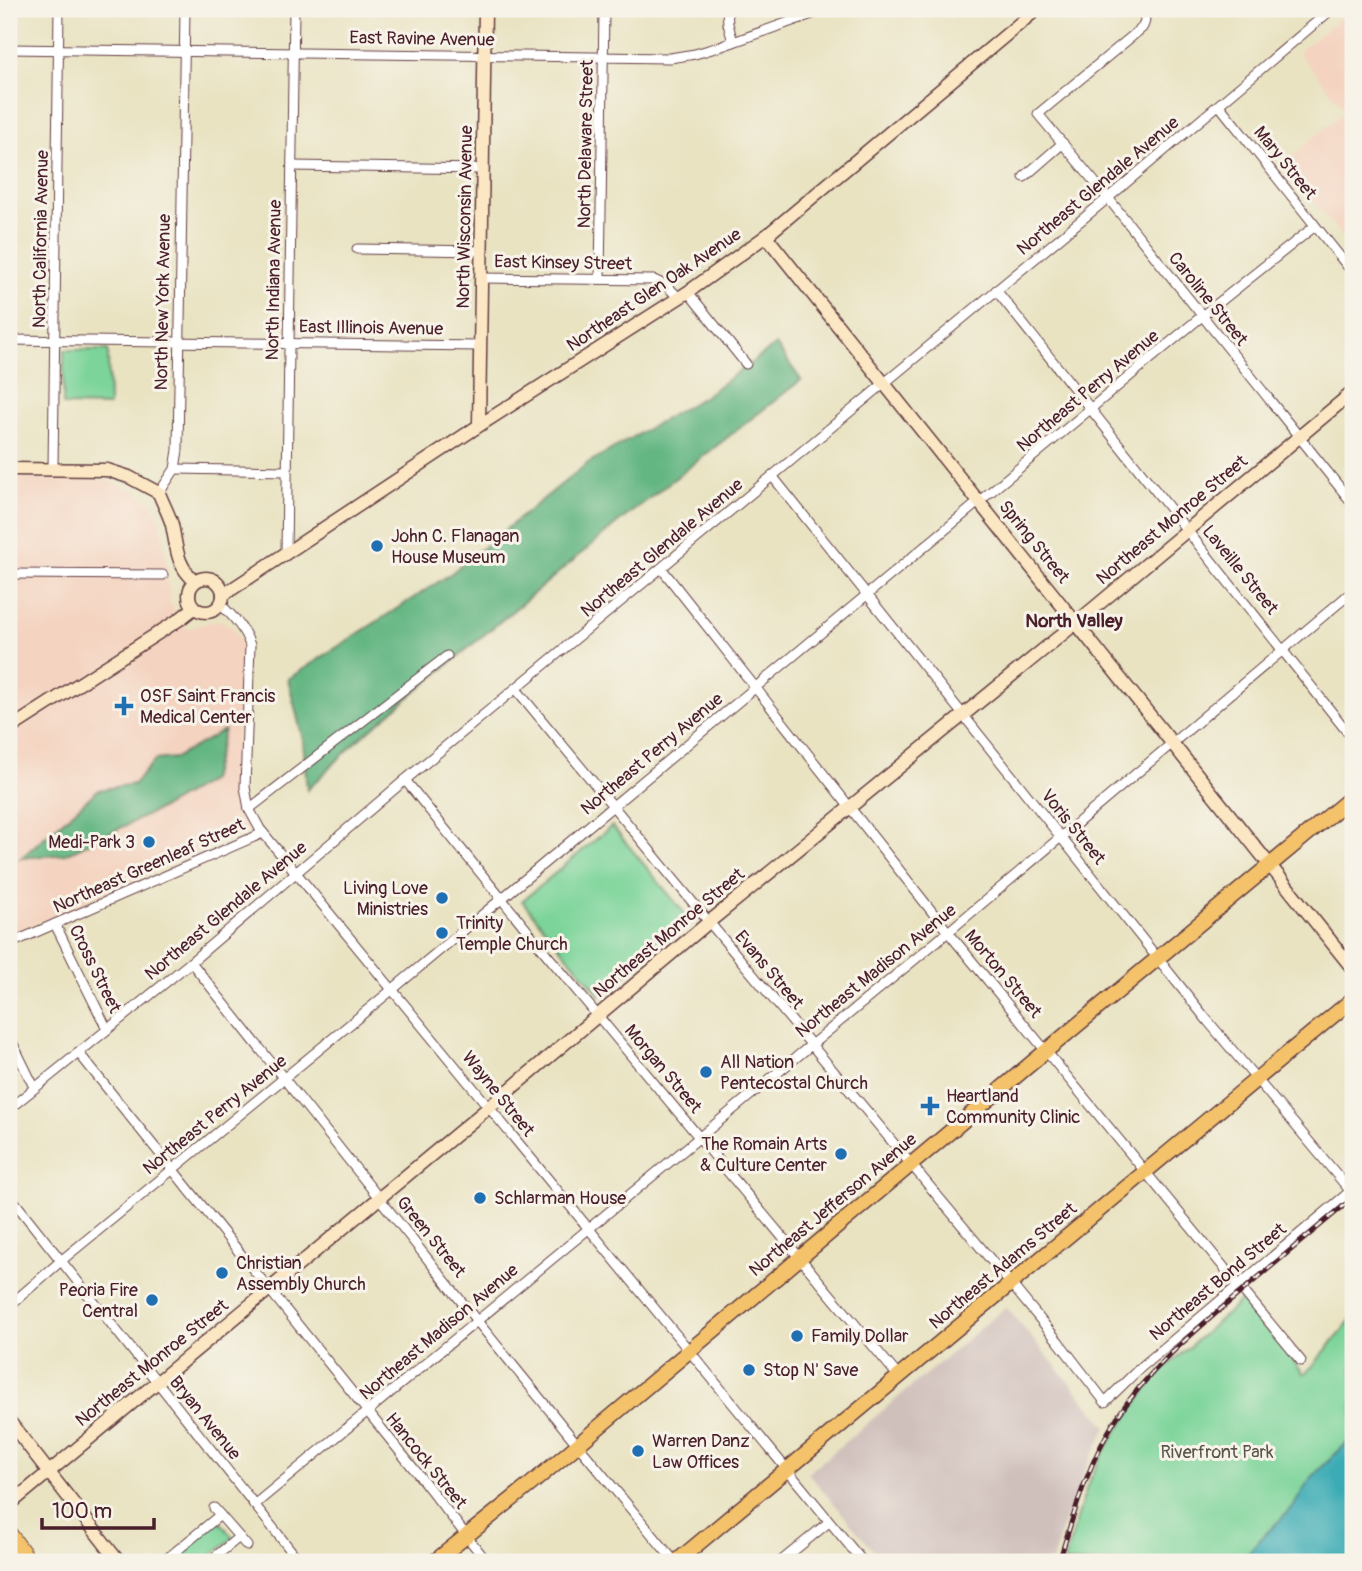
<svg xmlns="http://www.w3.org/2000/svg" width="1362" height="1571" font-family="Pangolin,sans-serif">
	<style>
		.built { fill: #f4d3c0 }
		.industrial { fill: #d0c0bc }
		.green { fill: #7bd49a; stroke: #627a62; stroke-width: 2 }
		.forest { fill: #64b682; stroke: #576a56; stroke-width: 2 }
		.water { fill: #3bacb5; stroke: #426670; stroke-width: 2 }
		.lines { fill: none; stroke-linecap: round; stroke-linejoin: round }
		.street-casing { stroke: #623c42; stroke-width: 11 }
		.secondary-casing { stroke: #623c42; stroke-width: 15 }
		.primary-casing { stroke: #623c42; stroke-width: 17 }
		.highway-casing { stroke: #623c42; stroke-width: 18 }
		.street { stroke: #fff; stroke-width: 9 }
		.secondary { stroke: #fbe7c3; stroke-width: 12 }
		.primary { stroke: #f4c26a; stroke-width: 14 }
		.highway { stroke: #f4c26a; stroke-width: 16 }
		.rail-casing { stroke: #4a1f2b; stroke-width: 5 }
		.rail { stroke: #f7f3e8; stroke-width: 2.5; stroke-dasharray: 8; stroke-linecap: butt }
		.poi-dot { fill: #1f6fb2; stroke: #f7f3e8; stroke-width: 2.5 }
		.labels { text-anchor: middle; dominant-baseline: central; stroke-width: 6; stroke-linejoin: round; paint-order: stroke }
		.street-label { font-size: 18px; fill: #4a1f2b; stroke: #f7f3e8 }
		.poi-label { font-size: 18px; fill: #4a1f2b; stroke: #f7f3e8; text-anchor: start }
		.park-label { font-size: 18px; fill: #59554c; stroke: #f7f3e8 }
		.neighbourhood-label { font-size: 19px; font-weight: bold; fill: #4a1f2b; stroke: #f7f3e8 }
	</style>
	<rect width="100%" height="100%" fill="#f7f3e8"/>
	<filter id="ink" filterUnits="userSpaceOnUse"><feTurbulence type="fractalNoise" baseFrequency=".0143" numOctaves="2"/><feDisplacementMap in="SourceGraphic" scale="14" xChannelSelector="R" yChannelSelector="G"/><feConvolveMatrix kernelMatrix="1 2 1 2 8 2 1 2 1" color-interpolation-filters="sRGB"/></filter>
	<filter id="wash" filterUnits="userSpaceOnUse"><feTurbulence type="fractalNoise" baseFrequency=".00686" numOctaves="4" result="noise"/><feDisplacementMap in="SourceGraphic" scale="28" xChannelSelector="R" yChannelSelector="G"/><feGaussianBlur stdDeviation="1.57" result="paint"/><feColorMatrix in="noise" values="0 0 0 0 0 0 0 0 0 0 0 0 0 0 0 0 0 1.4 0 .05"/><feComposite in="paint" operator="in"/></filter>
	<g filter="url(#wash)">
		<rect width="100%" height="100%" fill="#e9e3c2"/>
		<g class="built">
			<path d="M1352,9H1353V250L1283,164L1346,110L1298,52Z"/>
			<path d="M9,478L81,479L109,481L131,489L150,502L160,519L166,559L170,603L186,629L220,620L234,629L242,646L235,766L237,801L250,830L9,935Z"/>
		</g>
		<path class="industrial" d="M1006,1307L1107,1427L1089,1462L1068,1511L1052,1562H883L808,1473Z"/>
		<g class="green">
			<path d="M64,350H108L109,406L63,405Z"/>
			<path d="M612,826L691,921L600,995L522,901Z"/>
			<path d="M1243,1299L1304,1374L1312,1367L1353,1317V1437L1314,1475L1306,1485L1294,1506L1254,1546L1241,1562H1064L1088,1483L1106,1448L1138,1401L1162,1371Z"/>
			<path d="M219,1520L233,1538L203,1562H168Z"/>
		</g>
		<g class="forest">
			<path d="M776,345L801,380L619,522L358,740L307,790L303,740L288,679L449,575L588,463L705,396Z"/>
			<path d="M224,730L211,780L164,807L66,854L21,858L98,790L134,784L155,760L175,758Z"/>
		</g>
		<path class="water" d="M1353,1437V1562H1241L1254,1546L1294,1506L1306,1485L1314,1475Z"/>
	</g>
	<g filter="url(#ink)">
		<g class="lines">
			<g class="street-casing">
				<g id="street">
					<path d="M727,9L728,24L733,42"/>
					<path d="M1140,9C1145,15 1147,20 1142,28L1038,114L1108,198L1353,504"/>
					<path d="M9,49L670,58L695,54L722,46L826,9"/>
					<path d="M1219,105L1353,273"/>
					<path d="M292,166L483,169"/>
					<path d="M1024,177L1063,143"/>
					<path d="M357,249L482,251"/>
					<path d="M482,278L654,280L667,286L679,298"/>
					<path d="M600,279L604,9"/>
					<path d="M996,290L1353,739"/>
					<path d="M688,292L746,364"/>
					<path d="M9,340L480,346"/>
					<path d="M53,469L59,9"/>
					<path d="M175,469L287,471"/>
					<path d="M773,477L1207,1020L1353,1194"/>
					<path d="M159,493L175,469L178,450L185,9"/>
					<path d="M286,552L294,9"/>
					<path d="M662,569L948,932L1301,1361"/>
					<path d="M9,574L163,575"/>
					<path d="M220,604C233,616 244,628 250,645L245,787L249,809L260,829L863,1562"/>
					<path d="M516,689L709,922L1011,1284L1058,1341L1105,1402L1139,1369L1353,1189"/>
					<path d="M405,780L548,956L899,1377"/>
					<path d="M249,809L447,656"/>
					<path d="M55,924L107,1029"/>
					<path d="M9,944L263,833"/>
					<path d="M191,962L477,1321L577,1444L675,1562"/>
					<path d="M9,1036L34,1087"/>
					<path d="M78,1052L418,1474L487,1562"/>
					<path d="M9,1109L191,962L405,780L1108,198L1332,9"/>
					<path d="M9,1195L300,1562"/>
					<path d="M9,1306L62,1260L393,989L1202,316L1315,226"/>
					<path d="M254,1505L948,932L1353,591"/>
					<path d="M214,1508L247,1546"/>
					<path d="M163,1562L220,1515"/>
					<path d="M209,1562L239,1537"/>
					<path d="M780,1562L829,1522"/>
				</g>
			</g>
			<g class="secondary-casing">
				<g id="secondary">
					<path d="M766,236L1353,969"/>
					<path d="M479,425L485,9"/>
					<path d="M9,469L107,470L129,477L159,493C163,504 169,514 172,525C177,548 176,565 195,581"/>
					<circle cx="206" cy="595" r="17"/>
					<path d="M223,595L483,423L688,292L766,236L1037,9"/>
					<path d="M9,729L180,619L194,608"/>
					<path d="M9,1421L119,1562"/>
					<path d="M9,1505L488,1108L709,922L1076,623L1353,392"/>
				</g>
			</g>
			<g class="primary-casing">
				<g id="primary">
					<path d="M434,1562L531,1484L1046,1051L1353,796"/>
					<path d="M676,1562L1353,999"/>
				</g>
			</g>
			<g class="highway-casing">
				<g id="highway">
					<path d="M9,1534L29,1562"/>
					<path d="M9,1558L12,1562"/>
				</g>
			</g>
			<use href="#street" class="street"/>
			<use href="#secondary" class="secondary"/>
			<use href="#primary" class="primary"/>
			<use href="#highway" class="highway"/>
			<g class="rail-casing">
				<path id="rail" d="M1059,1562C1074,1513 1088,1463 1116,1419C1147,1371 1191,1334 1235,1297C1274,1264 1313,1231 1353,1198"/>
			</g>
			<use href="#rail" class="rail"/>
		</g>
	</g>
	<g class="poi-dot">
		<circle cx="377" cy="546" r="7"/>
		<path d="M120.5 695.5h7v7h7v7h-7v7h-7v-7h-7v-7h7z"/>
		<circle cx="149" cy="842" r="7"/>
		<circle cx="442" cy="898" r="7"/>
		<circle cx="442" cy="933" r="7"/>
		<circle cx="706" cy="1072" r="7"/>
		<path d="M926.5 1095.5h7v7h7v7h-7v7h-7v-7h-7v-7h7z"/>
		<circle cx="841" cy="1154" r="7"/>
		<circle cx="480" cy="1198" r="7"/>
		<circle cx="222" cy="1273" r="7"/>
		<circle cx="152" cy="1300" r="7"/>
		<circle cx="797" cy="1336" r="7"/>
		<circle cx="749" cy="1370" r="7"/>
		<circle cx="638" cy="1451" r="7"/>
	</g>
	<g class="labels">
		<g class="street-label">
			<text transform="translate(422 39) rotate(1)">East Ravine Avenue</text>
			<text transform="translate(586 144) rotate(-89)">North Delaware Street</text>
			<text transform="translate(1285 163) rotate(51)">Mary Street</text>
			<text transform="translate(1098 186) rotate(-40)">Northeast Glendale Avenue</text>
			<text transform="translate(465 217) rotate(-89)">North Wisconsin Avenue</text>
			<text transform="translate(41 239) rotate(-89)">North California Avenue</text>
			<text transform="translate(563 263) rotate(1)">East Kinsey Street</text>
			<text transform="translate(274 280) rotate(-89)">North Indiana Avenue</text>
			<text transform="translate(654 290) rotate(-34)">Northeast Glen Oak Avenue</text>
			<text transform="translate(1208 299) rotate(51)">Caroline Street</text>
			<text transform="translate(163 302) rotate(-89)">North New York Avenue</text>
			<text transform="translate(371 328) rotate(1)">East Illinois Avenue</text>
			<text transform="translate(1088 391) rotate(-40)">Northeast Perry Avenue</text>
			<text transform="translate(1172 520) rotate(-40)">Northeast Monroe Street</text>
			<text transform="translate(1034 542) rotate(51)">Spring Street</text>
			<text transform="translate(662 548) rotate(-40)">Northeast Glendale Avenue</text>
			<text transform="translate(1240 570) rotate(51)">Laveille Street</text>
			<text transform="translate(652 754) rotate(-40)">Northeast Perry Avenue</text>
			<text transform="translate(1073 827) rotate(51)">Voris Street</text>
			<text transform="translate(149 866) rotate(-24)">Northeast Greenleaf Street</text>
			<text transform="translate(226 911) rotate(-40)">Northeast Glendale Avenue</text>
			<text transform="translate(669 933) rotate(-40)">Northeast Monroe Street</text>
			<text transform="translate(95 969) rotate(64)">Cross Street</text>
			<text transform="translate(769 970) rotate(50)">Evans Street</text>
			<text transform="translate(876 971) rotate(-39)">Northeast Madison Avenue</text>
			<text transform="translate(1003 974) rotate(50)">Morton Street</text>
			<text transform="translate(663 1069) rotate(50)">Morgan Street</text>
			<text transform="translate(498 1094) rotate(51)">Wayne Street</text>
			<text transform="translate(215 1115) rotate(-39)">Northeast Perry Avenue</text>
			<text transform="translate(833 1205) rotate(-40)">Northeast Jefferson Avenue</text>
			<text transform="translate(431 1237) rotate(51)">Green Street</text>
			<text transform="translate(1003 1266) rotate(-40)">Northeast Adams Street</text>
			<text transform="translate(1218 1282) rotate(-40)">Northeast Bond Street</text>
			<text transform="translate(439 1332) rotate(-40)">Northeast Madison Avenue</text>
			<text transform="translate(152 1363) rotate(-39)">Northeast Monroe Street</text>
			<text transform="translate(205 1418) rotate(51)">Bryan Avenue</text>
			<text transform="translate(426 1461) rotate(51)">Hancock Street</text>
		</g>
		<g class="poi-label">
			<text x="391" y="536">John C. Flanagan<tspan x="391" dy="21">House Museum</tspan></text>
			<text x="140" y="696">OSF Saint Francis<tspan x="140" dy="21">Medical Center</tspan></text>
			<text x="135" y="842" text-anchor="end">Medi-Park 3</text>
			<text x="428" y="888" text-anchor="end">Living Love<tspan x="428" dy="21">Ministries</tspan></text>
			<text x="456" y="923">Trinity<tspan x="456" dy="21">Temple Church</tspan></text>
			<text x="720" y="1062">All Nation<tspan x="720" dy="21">Pentecostal Church</tspan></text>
			<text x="946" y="1096">Heartland<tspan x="946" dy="21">Community Clinic</tspan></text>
			<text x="827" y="1144" text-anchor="end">The Romain Arts<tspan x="827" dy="21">&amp; Culture Center</tspan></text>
			<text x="494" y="1198">Schlarman House</text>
			<text x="236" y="1263">Christian<tspan x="236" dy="21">Assembly Church</tspan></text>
			<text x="138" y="1290" text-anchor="end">Peoria Fire<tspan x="138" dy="21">Central</tspan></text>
			<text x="811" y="1336">Family Dollar</text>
			<text x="763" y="1370">Stop N' Save</text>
			<text x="652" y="1441">Warren Danz<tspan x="652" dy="21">Law Offices</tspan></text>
		</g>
		<g class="park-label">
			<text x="1217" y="1452">Riverfront Park</text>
		</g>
		<g class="neighbourhood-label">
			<text x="1074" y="621">North Valley</text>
		</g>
	</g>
	<rect width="1362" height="1571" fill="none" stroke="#f7f3e8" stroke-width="35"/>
	<path d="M42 1518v10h112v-10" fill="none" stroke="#4a1f2b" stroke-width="3.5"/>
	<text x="52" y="1518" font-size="21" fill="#4a1f2b" stroke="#f7f3e8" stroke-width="5" paint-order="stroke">100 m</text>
</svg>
